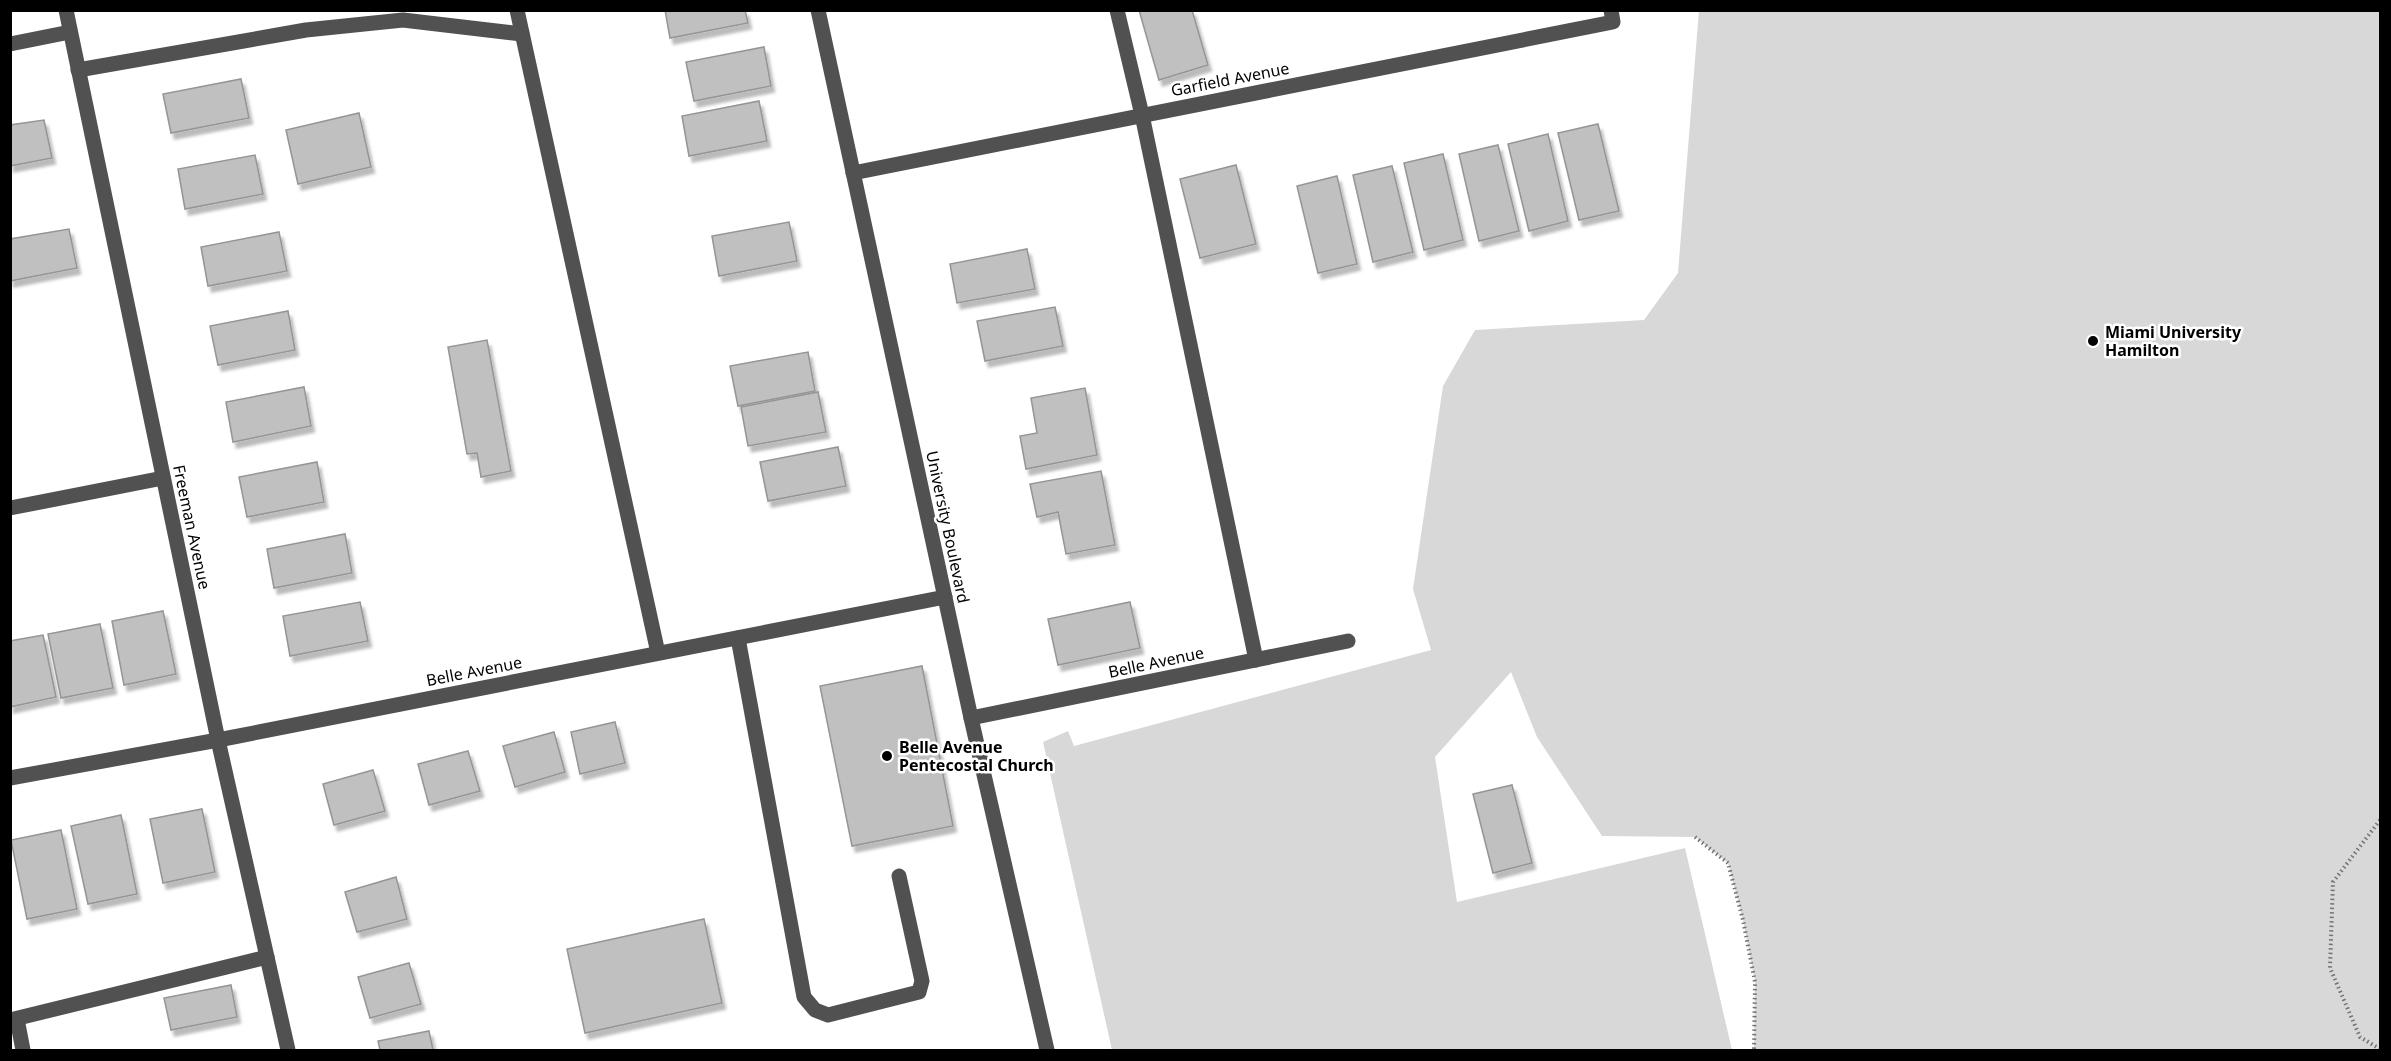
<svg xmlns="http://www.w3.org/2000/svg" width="2391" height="1061" font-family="'Noto Sans',sans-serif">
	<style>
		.green { fill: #d8d8d8 }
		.building { fill: #c0c0c0; stroke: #959595; stroke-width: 1.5; filter: url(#shadow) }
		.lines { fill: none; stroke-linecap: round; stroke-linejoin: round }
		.path { stroke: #737373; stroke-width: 4; stroke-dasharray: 1.5 3; stroke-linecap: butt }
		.minor { stroke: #515151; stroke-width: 15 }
		.poi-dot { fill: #000; stroke: #fff; stroke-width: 2 }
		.labels { text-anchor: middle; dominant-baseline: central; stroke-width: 5; stroke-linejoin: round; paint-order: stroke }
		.street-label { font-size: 16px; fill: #000; stroke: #fff }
		.poi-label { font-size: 16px; font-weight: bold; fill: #000; stroke: #fff; text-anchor: start }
	</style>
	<defs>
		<filter id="shadow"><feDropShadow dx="3.5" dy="6" stdDeviation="1.5" flood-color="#0004"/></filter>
	</defs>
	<rect width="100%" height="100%" fill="#fff"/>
	<path class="green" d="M1699,10L2380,11V1050H1754L1755,982L1743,920L1728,863L1695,837L1602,836L1537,737L1511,672L1435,757L1457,902L1685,848L1732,1050H1112L1043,742L1068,731L1074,746L1431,650L1413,589L1443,386L1475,330L1644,320L1678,273Z"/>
	<g class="building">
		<path d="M665,10H745L748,23L670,38Z"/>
		<path d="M1139,10H1192L1208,65L1159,80Z"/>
		<path d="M764,47L771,86L694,101L686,62Z"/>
		<path d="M241,79L249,118L171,133L163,94Z"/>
		<path d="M759,101L767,141L689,156L682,116Z"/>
		<path d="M359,113L371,167L298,184L286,130Z"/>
		<path d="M44,120L52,158L10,166V125Z"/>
		<path d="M1598,124L1619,211L1579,220L1558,133Z"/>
		<path d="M1548,134L1568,221L1529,231L1508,144Z"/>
		<path d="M1498,145L1519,231L1479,241L1459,154Z"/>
		<path d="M1443,154L1463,240L1424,250L1404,163Z"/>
		<path d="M255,155L263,194L185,209L178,169Z"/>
		<path d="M1236,165L1256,244L1200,258L1180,179Z"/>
		<path d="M1392,166L1413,252L1373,262L1353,175Z"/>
		<path d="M1337,176L1357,264L1318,273L1297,186Z"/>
		<path d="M789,222L797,261L719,276L712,236Z"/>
		<path d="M69,229L77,268L10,281V239Z"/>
		<path d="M279,232L287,271L208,286L201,247Z"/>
		<path d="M1027,249L1035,289L957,303L950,264Z"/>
		<path d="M1055,307L1063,346L985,361L977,321Z"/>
		<path d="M288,311L295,350L218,365L210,326Z"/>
		<path d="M487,340L511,471L481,477L477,453L467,454L448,347Z"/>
		<path d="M808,352L815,391L738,406L730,366Z"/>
		<path d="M304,387L311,426L233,442L226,402Z"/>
		<path d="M1085,388L1097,455L1026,469L1020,436L1037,433L1031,398Z"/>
		<path d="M818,392L826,432L748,446L741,407Z"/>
		<path d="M838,447L846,486L768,501L760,462Z"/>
		<path d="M317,462L324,502L247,517L239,477Z"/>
		<path d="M1101,471L1115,545L1066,554L1058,512L1037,517L1030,484Z"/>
		<path d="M345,534L352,573L274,588L267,549Z"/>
		<path d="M360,602L368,641L290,656L283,616Z"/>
		<path d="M1130,602L1140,648L1058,665L1048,619Z"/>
		<path d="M163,611L176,674L124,685L112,621Z"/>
		<path d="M100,624L113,688L61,698L48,634Z"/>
		<path d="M43,635L56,697L10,707V641Z"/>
		<path d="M922,666L953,826L852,846L820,686Z"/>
		<path d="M615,722L625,763L580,774L571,732Z"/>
		<path d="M554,732L565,772L515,787L503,746Z"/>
		<path d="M468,751L480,791L429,805L418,764Z"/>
		<path d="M373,770L385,811L334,825L323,784Z"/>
		<path d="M1512,785L1532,863L1493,873L1473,794Z"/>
		<path d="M202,809L215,872L163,883L150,819Z"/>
		<path d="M121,815L137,894L88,904L71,826Z"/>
		<path d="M61,830L77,909L27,919L11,840Z"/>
		<path d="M396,877L407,919L357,932L345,892Z"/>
		<path d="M704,919L722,1003L585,1033L567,949Z"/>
		<path d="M409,963L421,1004L370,1018L358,977Z"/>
		<path d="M231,985L237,1017L171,1030L164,998Z"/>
		<path d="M429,1031L433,1050H380L378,1041Z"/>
	</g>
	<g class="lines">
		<g class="path">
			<path d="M2380,820L2333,882L2330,968L2360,1037L2380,1049"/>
			<path d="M1695,837L1728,863L1743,920L1755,982L1754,1050"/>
		</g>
		<g class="minor">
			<path d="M66,10L218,740L288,1050"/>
			<path d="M517,10L658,653"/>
			<path d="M818,10L971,718L1047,1050"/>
			<path d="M1117,10L1142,115L1256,660"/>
			<path d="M10,44L70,32"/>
			<path d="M78,70L306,30L403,20L522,34"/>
			<path d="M853,173L1613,22L1611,10"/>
			<path d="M10,508L163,478"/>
			<path d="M738,638L804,997L815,1010L828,1015L919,992L922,981L899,876"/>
			<path d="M971,718L1348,641"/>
			<path d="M10,778L218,740L945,597"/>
			<path d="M17,1019L23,1050"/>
			<path d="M10,1020L267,957"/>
		</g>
	</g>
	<g class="poi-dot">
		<circle cx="2093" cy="341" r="6"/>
		<circle cx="887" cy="756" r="6"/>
	</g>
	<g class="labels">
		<g class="street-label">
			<text transform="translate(1230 79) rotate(-11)">Garfield Avenue</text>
			<text transform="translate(192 527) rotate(78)">Freeman Avenue</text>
			<text transform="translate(948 527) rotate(78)">University Boulevard</text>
			<text transform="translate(1156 662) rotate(-12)">Belle Avenue</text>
			<text transform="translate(474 671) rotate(-11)">Belle Avenue</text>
		</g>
		<g class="poi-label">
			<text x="2105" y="332">Miami University<tspan x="2105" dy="18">Hamilton</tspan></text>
			<text x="899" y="747">Belle Avenue<tspan x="899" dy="18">Pentecostal Church</tspan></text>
		</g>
	</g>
	<rect width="2391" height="1061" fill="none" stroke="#000000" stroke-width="24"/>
</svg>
